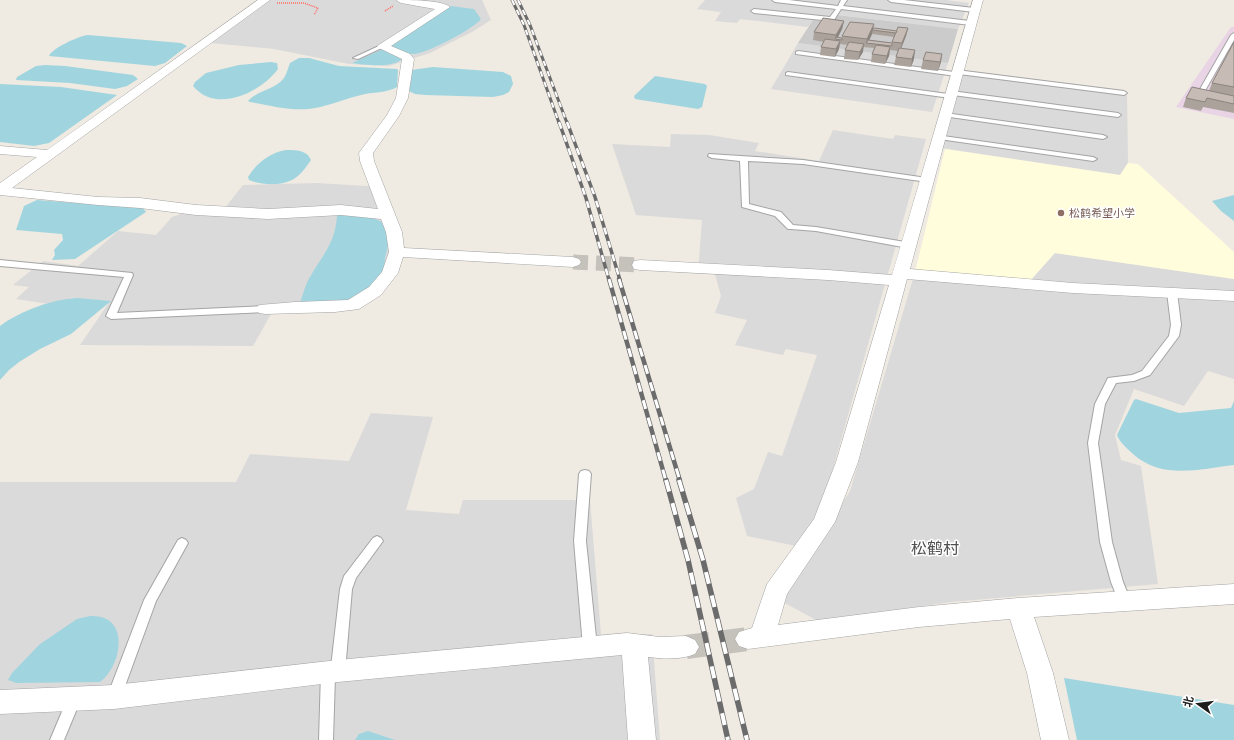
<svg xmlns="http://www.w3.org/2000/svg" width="1234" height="740" font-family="'Nunito Sans','Noto Sans SC',sans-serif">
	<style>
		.residential { fill: #dbdada }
		.industrial { fill: #e9d4e6 }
		.education { fill: #fffddb }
		.religious { fill: #cbcbcb }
		.water { fill: #a0d5df }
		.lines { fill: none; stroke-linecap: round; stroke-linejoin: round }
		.street-tunnel-far1 { stroke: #c5c1bb; stroke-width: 15; stroke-dasharray: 15 8; stroke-linecap: butt }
		.street-tunnel { stroke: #c5c1bb; stroke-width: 24; stroke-dasharray: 24 12; stroke-linecap: butt }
		.lane-casing { stroke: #a4a4a4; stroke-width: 2 }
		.street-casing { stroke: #a4a4a4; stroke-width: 1 }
		.path { stroke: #ff6a63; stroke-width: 1.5; stroke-dasharray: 1 1; stroke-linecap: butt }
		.lane { fill: #fff; fill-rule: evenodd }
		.street { fill: #fff; fill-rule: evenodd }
		.rail-far3-casing { stroke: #6b6b6b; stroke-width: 3 }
		.rail-far2-casing { stroke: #6b6b6b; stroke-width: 3.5 }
		.rail-far1-casing { stroke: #6b6b6b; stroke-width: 4.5 }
		.rail-casing { stroke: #6b6b6b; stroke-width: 5.5 }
		.rail-far3 { stroke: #fff; stroke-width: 2; stroke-dasharray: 5.5; stroke-linecap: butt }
		.rail-far2 { stroke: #fff; stroke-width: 2.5; stroke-dasharray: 7; stroke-linecap: butt }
		.rail-far1 { stroke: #fff; stroke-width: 3; stroke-dasharray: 9; stroke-linecap: butt }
		.rail { stroke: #fff; stroke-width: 4; stroke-dasharray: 12; stroke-linecap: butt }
		.wall { fill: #aba29c; fill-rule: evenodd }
		.shaded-wall { fill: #8b847f }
		.building { fill: #c7bcb5; stroke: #8b847f }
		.education-dot { fill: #8d6e63; stroke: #fff; stroke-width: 1.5 }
		.labels { text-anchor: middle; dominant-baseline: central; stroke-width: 3; stroke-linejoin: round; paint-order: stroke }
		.education-label { font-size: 11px; fill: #785e54; stroke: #fff; text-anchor: start }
		.near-quarter-label { font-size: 16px; fill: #505050; stroke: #fff }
	</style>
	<rect width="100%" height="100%" fill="#efeae2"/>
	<g class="residential">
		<path d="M260,0H482L491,20L472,32L430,53L389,66L349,64L274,49L200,42Z"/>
		<path d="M705,0H946L969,3L958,29L838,15L833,22L813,20L808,27L740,19L737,23L715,21L721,12L697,9Z"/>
		<path d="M798,43L948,63L932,112L771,89Z"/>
		<path d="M962,71L1127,92L1128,163L1120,175L941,148Z"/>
		<path d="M833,130L893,139L895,135L926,139L819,518L796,546L747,536L736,498L754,489L768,452L782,456L817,355L786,349L783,355L735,345L747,320L715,313L721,296L715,274L698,273L702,220L636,215L612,144L670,147L671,134L709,135L759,143L755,151L819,161Z"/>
		<path d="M316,183L366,186L384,185L405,248L390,284L357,309L271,314L253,346L80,345L110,301L72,298L49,304L16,299L29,287L13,285L43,261L78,266L118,231L156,235L172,217L197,209H224L243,185Z"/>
		<path d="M1054,253L1234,279V379L1208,371L1184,406L1134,389L1115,435L1121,460L1141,466L1158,584L951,602L818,621L783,602L789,589L850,491L915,272L1028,282Z"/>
		<path d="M371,413L433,417L406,510L459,514L463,500H590L601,635L652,634L660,740H0V482H236L250,454L349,461Z"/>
	</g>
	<path class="industrial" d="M1231,27H1234V119L1176,107Z"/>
	<path class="education" d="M945,149L1120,175L1128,163L1138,164L1234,252V279L1055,253L1029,282L915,272Z"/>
	<path class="religious" d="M837,15L958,29L948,63L798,43L813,20L833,22Z"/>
	<g class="water">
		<path d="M451,6L474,9L481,19C474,29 424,55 412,54C405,54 397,49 391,46V45Z"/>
		<path d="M88,35L181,43L187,46L165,63L155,66L49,56C52,48 79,36 88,35Z"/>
		<path d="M385,48L403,57C397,69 364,65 352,63Z"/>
		<path d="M299,58H309L339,66L397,69L398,70L397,87C387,93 372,92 361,95C347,98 334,104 320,107C297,113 273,106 250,102L248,101C258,90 275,90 284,78C287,73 288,68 290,63Z"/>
		<path d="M271,62L277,63L278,69C260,93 216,114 193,86L195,82L206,73L239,65Z"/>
		<path d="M45,65L65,66L133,75L138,79L127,86L115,89L70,83L16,80L17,77L36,66Z"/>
		<path d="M433,67L503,72L511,76L513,84L509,92L503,95L493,97L425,95L415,94L409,91L411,70Z"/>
		<path d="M655,76L705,84L707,86L702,107L698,109L635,99L634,96Z"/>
		<path d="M0,84L61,87L117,95L49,143L34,146L0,142Z"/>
		<path d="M286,150C296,150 307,150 311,160C307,166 299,177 292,180C280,186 261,185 249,180L248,177C257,163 269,153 286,150Z"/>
		<path d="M1234,195V221L1221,211L1212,201Z"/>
		<path d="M37,200L143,208L146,212L75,259L52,260L55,255L54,250L63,240L62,234L16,230L24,206Z"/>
		<path d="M340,213L373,218L382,222L389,241L385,258L384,272L368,291L351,299L337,302L300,303C303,295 305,285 310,277C323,254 335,244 337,216Z"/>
		<path d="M78,298L111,301L71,334L40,349L19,362L9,370L0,380V326C18,312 55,298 78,298Z"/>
		<path d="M1136,399L1179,413L1231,408L1234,401V465C1199,469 1162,480 1133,454C1127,448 1120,443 1117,435L1134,400Z"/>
		<path d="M90,616C130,614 123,664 100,682L16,683L8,680L12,673L40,644L77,619Z"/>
		<path d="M1064,678L1234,705V740H1077Z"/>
		<path d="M368,731L395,740H355L359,734Z"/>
	</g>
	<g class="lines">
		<path class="street-tunnel-far1" d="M573,262L640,265"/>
		<path class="street-tunnel" d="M686,647L748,639"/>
		<g class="lane-casing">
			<g id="lane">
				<path d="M772,0H789L838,6L841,0H847L843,6L970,21L973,23L970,25L841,9L834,20L832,21L754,13L751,11L754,9L830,17L836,9L775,2Z"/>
				<path d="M888,0H904L974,8L977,10L974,12L891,2Z"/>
				<path d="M1234,33V40L1202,96L1197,97L1196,96L1231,35Z"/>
				<path d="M381,45L386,46L358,59L353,58Z"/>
				<path d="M798,51L954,72L957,70L1124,91L1127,93L1124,95L959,74L956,76L796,54V52Z"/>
				<path d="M788,72L948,94L949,92L951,91L1118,113L1121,115L1118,117L953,95L952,97L950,98L786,75V73Z"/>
				<path d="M945,113L1103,135L1107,137L1103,139L943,116V114Z"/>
				<path d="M936,135L1093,157L1097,159L1093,161L939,139H936Z"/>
				<path d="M709,154L803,160L927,178L931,180L927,182L803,164L748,161L749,204L781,212L793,225L816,227L911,243L912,245L908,248L816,231L791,229H788L775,216L742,207L740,161L712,158L708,156Z"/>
				<path d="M0,260L132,273L133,275L117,313L265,306L270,309L265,312L111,319L106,316L124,277L0,266Z"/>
				<path d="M1172,289L1177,292L1181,325L1179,336L1150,375L1134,381L1116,383L1105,404L1098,443L1112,542L1123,582L1131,601L1130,605L1125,606L1120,605L1111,582L1100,542L1088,443L1095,404L1108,378L1132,375L1142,371L1169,336L1171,325L1167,292Z"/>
				<path d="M585,470L589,471L591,474L586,541L597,647L595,651L590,653L585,651L583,647L574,541L579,474L581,471Z"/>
				<path d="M377,536L381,538L383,541L356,578L352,589L345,671L343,675L338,677L335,676L333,740H319L321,672L323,668L328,666L331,667L340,589L344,576L373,538Z"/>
				<path d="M182,538L186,540L188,543L156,601L121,697L119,701L114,703L109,701L107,697L144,600L178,540Z"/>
				<path d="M74,693L79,695L81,699L64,740H50L69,695Z"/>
			</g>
		</g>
		<g class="street-casing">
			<g id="street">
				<path d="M258,0H270L12,188L98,197L140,198L196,205L268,209L341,205L378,209L360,161L359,153L387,115L396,98L402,59L379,48L377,46L435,9L401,3L396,0C408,0 443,0 450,7L391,46L410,54L414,59L408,98L399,116L373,153L374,161L402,232L404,248L573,257L579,259L581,262L579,265L573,267L403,257L398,273L381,295L359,309L335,312L265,314L259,313L256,309L259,305L295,302L348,300L369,287L382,272L389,252L386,232L381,219L341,215L268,219L196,215L140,208L98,205L0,195V183L37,157L0,154V146L47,150Z"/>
				<path d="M973,0H983L910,269L1073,283L1234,291V301L1073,293L907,279L858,462L835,522L787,594L778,625L919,607L1018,598L1234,584V604L1034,617L1053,673L1069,740H1041L1027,673L1010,619L919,627L748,649L739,646L735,639L739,632L752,628L767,584L814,519L836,462L889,285L828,280L640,270L634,269L632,265L634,261L640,260L828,270L892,275Z"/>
				<path d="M627,633L660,637L686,636L695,640L699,647L695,654C680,660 664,659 648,657L656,740H628L622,655L338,682L114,709L0,714V690L114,685L338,660Z"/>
			</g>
		</g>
		<g class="path">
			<path d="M277,3H304L318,8L314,15"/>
			<path d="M385,11L393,6"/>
		</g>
		<use href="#lane" class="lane"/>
		<use href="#street" class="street"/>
		<g class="rail-far3-casing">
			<g id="rail-far3">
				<path d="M512,0L524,25L559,123"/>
				<path d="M518,0L530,25L567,123"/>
			</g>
		</g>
		<g class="rail-far2-casing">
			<g id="rail-far2">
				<path d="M559,122L586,198L609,280"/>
				<path d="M567,122L595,197L620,280"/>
			</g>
		</g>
		<g class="rail-far1-casing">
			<g id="rail-far1">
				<path d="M609,279L666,481"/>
				<path d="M619,279L680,481"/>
			</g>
		</g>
		<g class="rail-casing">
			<g id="rail">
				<path d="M666,480L688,560L728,740"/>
				<path d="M679,480L703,560L747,740"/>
			</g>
		</g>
		<use href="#rail-far3" class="rail-far3"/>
		<use href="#rail-far2" class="rail-far2"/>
		<use href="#rail-far1" class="rail-far1"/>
		<use href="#rail" class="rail"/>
	</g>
	<g class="wall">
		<path d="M844,21L842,29L838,37L842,38V36L874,24L873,29L897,31L908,28L906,36L901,49L914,59L911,67L894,65L896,57L898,51L890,50L889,56L885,64L871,62L872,54L874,48L863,47V52L858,60L844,59L845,50L848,45L840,44L839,49L835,57L820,55L821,47L824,42L813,40L814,32ZM872,34L894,37L892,43L869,40Z"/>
		<path d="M1234,42V113L1203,107L1201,111L1183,107L1186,98L1209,91L1212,83Z"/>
		<path d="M923,60L941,62L938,71L921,69Z"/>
	</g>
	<g class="shaded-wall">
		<path d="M844,21L842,29L837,39H835L836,35Z"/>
		<path d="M874,24L872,34L868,43H866L867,39Z"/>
		<path d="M908,28L906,36L900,51L902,43Z"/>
		<path d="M840,41L839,49L835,57L836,49Z"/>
		<path d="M864,44L863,52L858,60L860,52Z"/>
		<path d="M890,47L889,56L885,64L887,56Z"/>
		<path d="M915,50L914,59L911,67L912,59Z"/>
		<path d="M942,54L941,62L938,71L940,62Z"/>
	</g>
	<g class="building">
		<path d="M823,18L844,21L836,35L814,32Z"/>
		<path d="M850,22L874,24L867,39L842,36Z"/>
		<path d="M898,27L908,28L902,43L892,42Z"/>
		<path d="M874,28L897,31L896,33L872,30Z"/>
		<path d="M836,37L842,38V40L835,39Z"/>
		<path d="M825,39L840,41L836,49L821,47Z"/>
		<path d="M868,40L892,43V46L866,43Z"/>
		<path d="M849,42L864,44L860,52L845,50Z"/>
		<path d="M1234,42V87L1212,83Z"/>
		<path d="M876,45L890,47L887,56L872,54Z"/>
		<path d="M899,48L915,50L912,59L896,57Z"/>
		<path d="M926,52L942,54L940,62L923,60Z"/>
		<path d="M1192,87L1234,96V104L1207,98L1205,102L1186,98Z"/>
	</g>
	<circle class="education-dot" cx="1061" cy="213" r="4"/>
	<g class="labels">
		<g class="education-label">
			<text x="1069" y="213">松鹤希望小学</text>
		</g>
		<g class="near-quarter-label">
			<text x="935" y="549">松鹤村</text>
		</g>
	</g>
	<g transform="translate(1198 704) rotate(284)" stroke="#ffffff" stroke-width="3" paint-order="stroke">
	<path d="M0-3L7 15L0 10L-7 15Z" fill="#1d1d1d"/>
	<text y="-6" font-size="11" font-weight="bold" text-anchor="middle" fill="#1d1d1d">北</text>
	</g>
</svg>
